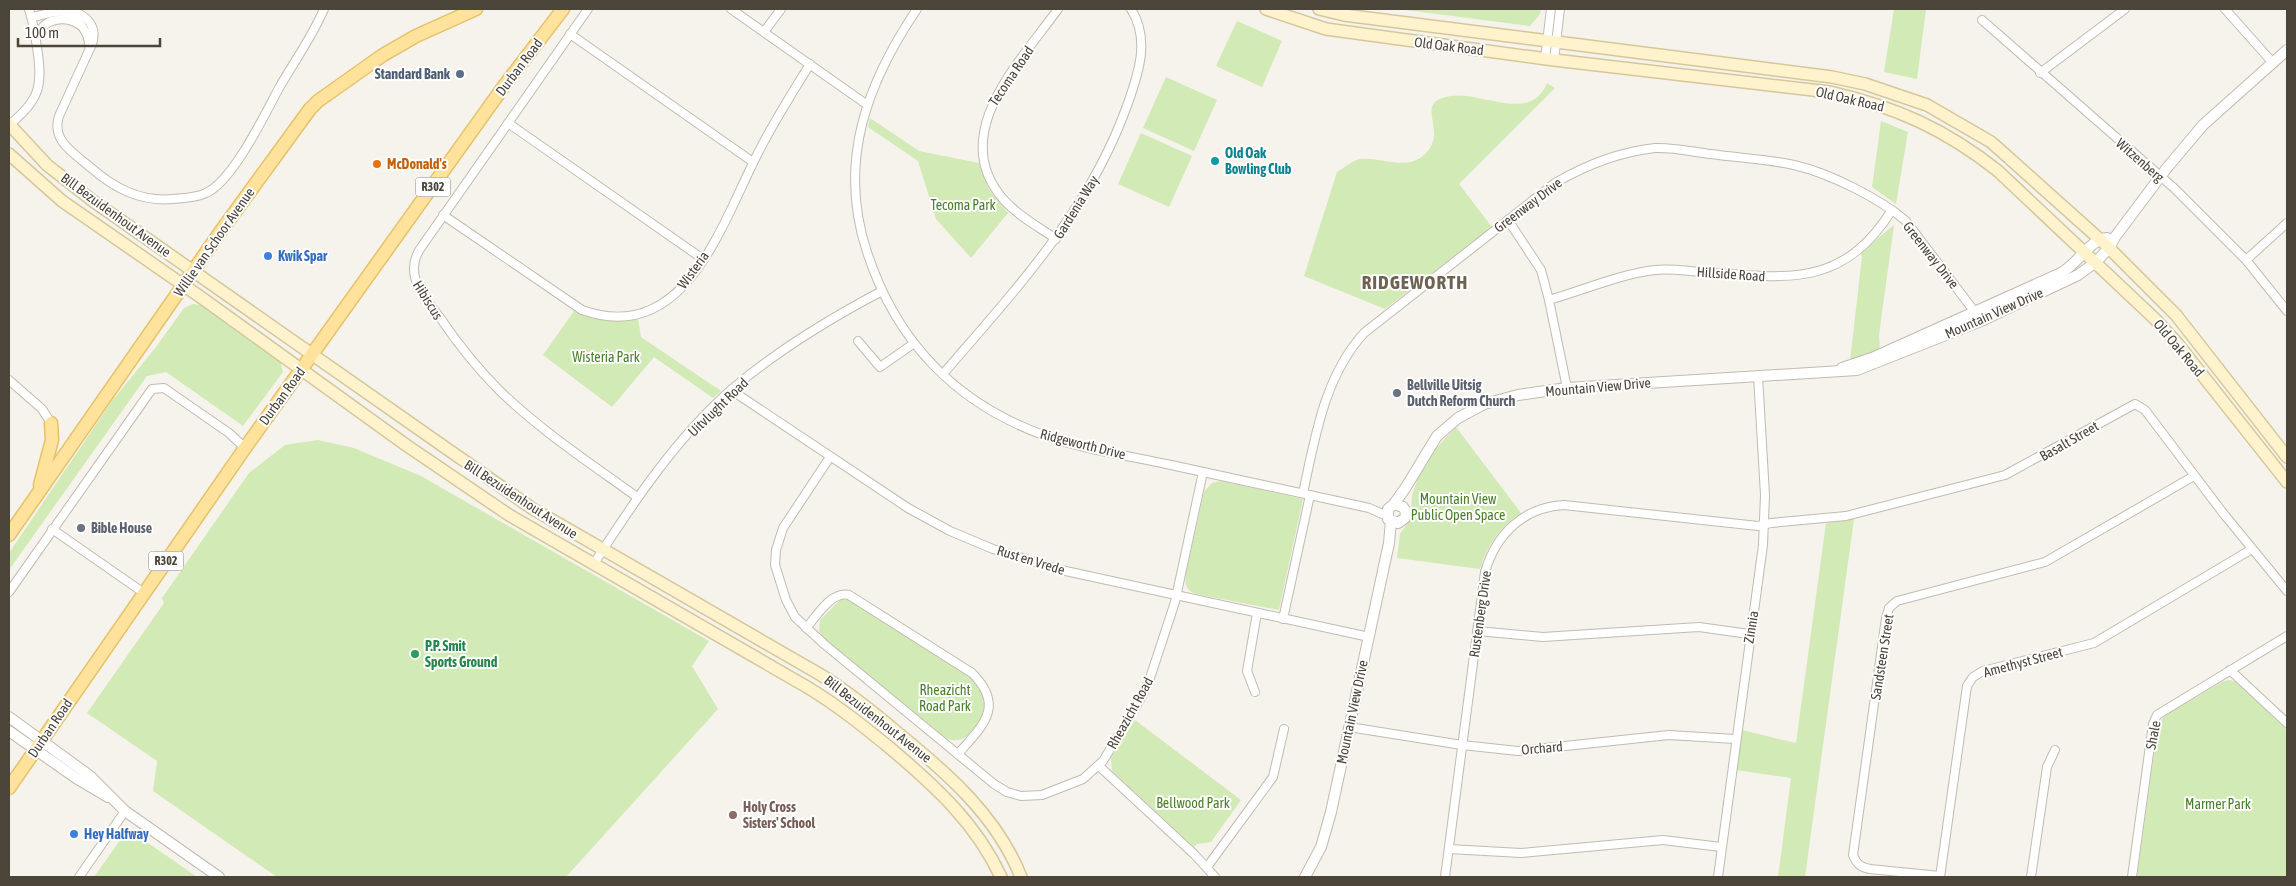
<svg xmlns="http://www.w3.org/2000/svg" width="2296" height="886" font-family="'Asap Condensed',sans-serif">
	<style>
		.green { fill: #d2eab5 }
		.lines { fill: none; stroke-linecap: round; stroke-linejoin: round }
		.minor-casing { stroke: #c2bbae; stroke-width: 10 }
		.tertiary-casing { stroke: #c2bbae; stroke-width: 12 }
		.secondary-casing { stroke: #d6c79b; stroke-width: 14 }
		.primary-casing { stroke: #e6c16a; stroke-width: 15 }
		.minor { stroke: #fff; stroke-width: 8 }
		.tertiary { stroke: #fff; stroke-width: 10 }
		.secondary { stroke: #fff3cd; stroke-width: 11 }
		.primary { stroke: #ffe39c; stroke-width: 12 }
		.service-dot { fill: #5c6f8a; stroke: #fff; stroke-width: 2 }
		.culture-dot { fill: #0f9aa8; stroke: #fff; stroke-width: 2 }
		.food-dot { fill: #e8710a; stroke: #fff; stroke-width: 2 }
		.shop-dot { fill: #3f7fe0; stroke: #fff; stroke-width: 2 }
		.worship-dot { fill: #6b7280; stroke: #fff; stroke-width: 2 }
		.leisure-dot { fill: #2e9e5b; stroke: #fff; stroke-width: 2 }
		.education-dot { fill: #8d6e63; stroke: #fff; stroke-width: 2 }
		.labels { text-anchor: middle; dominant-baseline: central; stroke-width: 4; stroke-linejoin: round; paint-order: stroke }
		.shield { fill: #fff; stroke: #817c74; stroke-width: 1 }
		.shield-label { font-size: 12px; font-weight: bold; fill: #4b4439 }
		.street-label { font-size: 14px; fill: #4b4439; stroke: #fff }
		.service-label { font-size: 14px; font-weight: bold; fill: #4e5e75; stroke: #fff; text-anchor: end }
		.culture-label { font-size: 14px; font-weight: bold; fill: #0d838f; stroke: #fff; text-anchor: start }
		.food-label { font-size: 14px; font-weight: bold; fill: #c56008; stroke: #fff; text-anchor: start }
		.park-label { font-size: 14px; fill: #4a7f2a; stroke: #fff }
		.shop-label { font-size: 14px; font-weight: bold; fill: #366cbe; stroke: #fff; text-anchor: start }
		.worship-label { font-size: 14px; font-weight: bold; fill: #5b616d; stroke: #fff; text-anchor: start }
		.leisure-label { font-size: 14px; font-weight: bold; fill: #27864d; stroke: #fff; text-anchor: start }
		.education-label { font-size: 14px; font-weight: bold; fill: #785e54; stroke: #fff; text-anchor: start }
		.district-label { font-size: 19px; font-weight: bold; letter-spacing: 1px; fill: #6e6250; stroke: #fff }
	</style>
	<rect width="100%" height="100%" fill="#f6f3ec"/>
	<g class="green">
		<path d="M1398,9H1541L1540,14L1530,26Z"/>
		<path d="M1894,9H1926L1917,79L1884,72Z"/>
		<path d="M1237,21L1282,41L1262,87L1216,66Z"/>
		<path d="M1166,77L1217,100L1194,151L1143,128Z"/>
		<path d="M1547,83L1555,88L1459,184L1492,227L1385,309L1304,276L1337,172C1344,168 1353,160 1360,159C1381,157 1406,171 1424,155C1451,131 1410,102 1451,96C1482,91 1531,124 1547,83Z"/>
		<path d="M870,118L919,151L979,163L988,188L1008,213L971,258L936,219L918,161L868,127Z"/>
		<path d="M1881,121L1908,132L1896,204L1872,187Z"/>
		<path d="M1141,133L1192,156L1169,207L1118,184Z"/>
		<path d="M1894,225L1879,335L1880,351L1850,361L1862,256L1860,253Z"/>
		<path d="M193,304L201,305L280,360L283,372L243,426L166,372L147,376L9,570V553L112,401L156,347L184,308Z"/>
		<path d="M574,311L605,321L638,319L641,337L721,391L713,398L654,357L612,407L543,355Z"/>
		<path d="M1456,427L1521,513C1500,527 1487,545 1480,569L1397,558L1400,534L1411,518L1412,495L1418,478L1430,455Z"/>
		<path d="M318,440L354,448L421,476L709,641L692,666L718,709L566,877H277L153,791L157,761L87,713L164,603L162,598L249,473L285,445Z"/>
		<path d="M1220,481L1303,499L1279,610L1196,594C1187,591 1184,584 1186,574L1204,492L1212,483Z"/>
		<path d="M1854,519L1805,877H1778L1791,778L1736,770L1742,730L1796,743L1826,523Z"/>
		<path d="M841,599L853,601L972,679C978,687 984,694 985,704C986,722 964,748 946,738L823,638L819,631L820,620Z"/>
		<path d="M2230,680L2236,682L2287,730V877H2137L2158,725L2165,715L2224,681Z"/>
		<path d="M1135,720L1241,800L1211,842L1197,844L1194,847L1112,771L1111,758Z"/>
		<path d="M128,829L197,877H94Z"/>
	</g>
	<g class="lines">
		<g class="minor-casing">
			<g id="minor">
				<path d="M70,9C86,16 98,25 92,44L59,116C51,141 74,153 90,167C114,188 140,202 173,199C183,198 196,198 206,193C233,181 265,114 279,88C295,60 311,39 324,9"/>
				<path d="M588,9L420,249C403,276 425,298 441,319C458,344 477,368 499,390C541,431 590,463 637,497"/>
				<path d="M731,9L866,104"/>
				<path d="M917,9C867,83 837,162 867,252C896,341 956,404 1046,436C1086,450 1130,456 1171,465C1237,479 1303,494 1369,508L1387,516"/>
				<path d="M2225,9L2273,63"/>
				<path d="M32,17C54,13 65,4 81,25C86,32 89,37 89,46"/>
				<path d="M1982,20L2174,188L2246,260L2287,311"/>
				<path d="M764,32L781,9"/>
				<path d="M570,34L753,162"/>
				<path d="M37,37C43,18 65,15 80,25"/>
				<path d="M1545,59L1551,9"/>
				<path d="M1554,60L1560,9"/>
				<path d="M2040,73L2125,9"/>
				<path d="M508,123L703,259"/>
				<path d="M9,125C40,100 43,86 37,47C35,34 33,22 29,9"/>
				<path d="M443,215L582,310C683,346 720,229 755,159C771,126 791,95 810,64"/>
				<path d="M1508,220L1541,270L1549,300L1567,388"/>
				<path d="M1056,239C1039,227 1018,216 1004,200C946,135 1020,62 1058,9"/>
				<path d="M2246,260L2287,223"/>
				<path d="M1549,300C1580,291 1624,273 1655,270C1670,268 1686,271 1701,272C1783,277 1841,291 1892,210"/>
				<path d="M858,341L880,367L913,344"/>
				<path d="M943,374C1016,289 1090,211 1128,103C1139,72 1150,39 1131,9"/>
				<path d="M9,380L42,409L51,423"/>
				<path d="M731,390L908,508L950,531L993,549L1061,570L1369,637"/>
				<path d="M830,457L783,528L776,550L775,565L786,600L795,617L824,644L994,784L1007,792L1021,796L1042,795L1083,779L1103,761L1141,698L1150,678L1175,602L1203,472"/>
				<path d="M1303,493C1315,438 1324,377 1364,333L1555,183C1586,165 1618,152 1655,148C1673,147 1693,152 1711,154C1739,158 1767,159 1794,165C1829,173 1879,198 1906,221L1977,315"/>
				<path d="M52,529L144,593"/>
				<path d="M593,565C633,503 676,438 732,389C778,350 829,319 882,291"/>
				<path d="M9,592L152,389L164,388L229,433L245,448"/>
				<path d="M1283,619L1310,495"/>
				<path d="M806,628C817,616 831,591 849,595L972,673C1006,707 982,726 958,754"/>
				<path d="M1477,631L1543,637L1699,627L1749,634"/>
				<path d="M2230,670L2287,723"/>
				<path d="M1255,692L1247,671L1257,613"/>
				<path d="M1349,727L1462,745L1518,751L1669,735L1735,739"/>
				<path d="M1099,766L1194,854L1215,877"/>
				<path d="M1449,849L1521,853L1663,840L1721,847"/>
				<path d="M1207,867L1273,777L1284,729"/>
				<path d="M1940,876L1870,869C1861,867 1857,865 1853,855L1886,618L1889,608L1897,601L2045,562L2194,476"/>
				<path d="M79,877L125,811"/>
				<path d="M1445,877L1485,572C1496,534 1524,507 1564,505L1758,526L1771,523L1846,516L2005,475L2135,404L2145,410L2223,513L2287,591"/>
				<path d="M1718,877L1763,545L1765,495L1758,376"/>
				<path d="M1940,877L1967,686L1973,677L1983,671L2094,643L2252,549"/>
				<path d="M2031,877L2047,767L2055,750"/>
				<path d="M2132,877L2153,724L2157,715L2287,636"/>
			</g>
		</g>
		<g class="tertiary-casing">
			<g id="tertiary">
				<path d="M1842,368L1872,358L2061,273C2078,264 2089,240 2107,238"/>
				<path d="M1394,504L1403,507L1406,512L1405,518L1398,523L1388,519V509L1394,504L1406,487L1437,436L1458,418L1484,404L1518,395L1567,388L1857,370L1981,321L2078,275L2096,262L2109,248L2115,237L2166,169L2203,125L2287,50"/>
				<path d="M9,717L90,776L125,811L219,877"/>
				<path d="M9,731L76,778L108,797"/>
				<path d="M1305,877L1321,847L1331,812L1389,543L1391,521"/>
			</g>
		</g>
		<g class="secondary-casing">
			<g id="secondary">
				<path d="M1266,9L1326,29L1554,60L1830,92C1896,107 1945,129 1998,171L2155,319L2177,343L2287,482"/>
				<path d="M1319,9L1344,15L1832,77L1865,84L1927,105L1991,142L2105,244L2176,315L2287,457"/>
				<path d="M9,124L47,165L93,201L533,509L821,675C848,692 873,712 898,733C947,773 997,816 1021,877"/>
				<path d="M9,154L62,201L202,298L406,445L509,515L807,687C837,705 863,726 890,748C935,786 976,823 1001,877"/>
			</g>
		</g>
		<g class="primary-casing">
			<g id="primary">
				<path d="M40,485L52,440L51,423"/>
				<path d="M9,535L221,231L310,109L318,101L383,55L416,36L476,9"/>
				<path d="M9,788L245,448L504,86L563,9"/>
			</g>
		</g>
		<use href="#minor" class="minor"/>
		<use href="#tertiary" class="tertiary"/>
		<use href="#secondary" class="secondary"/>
		<use href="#primary" class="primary"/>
	</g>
	<circle class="service-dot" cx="460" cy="74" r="5"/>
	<circle class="culture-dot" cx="1215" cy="161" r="5"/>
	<circle class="food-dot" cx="377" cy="164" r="5"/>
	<g class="shop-dot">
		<circle cx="268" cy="256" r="5"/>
		<circle cx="74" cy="834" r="5"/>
	</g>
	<g class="worship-dot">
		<circle cx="1397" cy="393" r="5"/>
		<circle cx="81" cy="528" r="5"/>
	</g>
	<circle class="leisure-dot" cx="415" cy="654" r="5"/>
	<circle class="education-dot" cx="733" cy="815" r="5"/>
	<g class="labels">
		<g class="shield">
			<rect x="415.5" y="177.5" width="35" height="19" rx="4"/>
			<rect x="148.5" y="551.5" width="35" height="19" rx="4"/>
		</g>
		<g class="shield-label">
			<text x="433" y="187">R302</text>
			<text x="166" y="561">R302</text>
		</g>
		<g class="street-label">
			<text transform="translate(1449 46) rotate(7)">Old Oak Road</text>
			<text transform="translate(519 67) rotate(-53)">Durban Road</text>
			<text transform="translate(1011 76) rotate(-56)">Tecoma Road</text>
			<text transform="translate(1850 99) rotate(13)">Old Oak Road</text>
			<text transform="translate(2140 160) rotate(41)">Witzenberg</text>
			<text transform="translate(1528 205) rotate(-37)">Greenway Drive</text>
			<text transform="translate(1076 207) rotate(-58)">Gardenia Way</text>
			<text transform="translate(116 215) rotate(36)">Bill Bezuidenhout Avenue</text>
			<text transform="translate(214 242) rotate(-55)">Willie van Schoor Avenue</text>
			<text transform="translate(1931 255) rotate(52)">Greenway Drive</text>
			<text transform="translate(693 270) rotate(-54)">Wisteria</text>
			<text transform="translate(1731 274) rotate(4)">Hillside Road</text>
			<text transform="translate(428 300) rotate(58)">Hibiscus</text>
			<text transform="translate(1994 313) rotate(-24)">Mountain View Drive</text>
			<text transform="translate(2179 348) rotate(50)">Old Oak Road</text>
			<text transform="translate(1598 387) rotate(-5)">Mountain View Drive</text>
			<text transform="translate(282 396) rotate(-54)">Durban Road</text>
			<text transform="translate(718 407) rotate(-44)">Uitvlught Road</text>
			<text transform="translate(2069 441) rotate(-30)">Basalt Street</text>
			<text transform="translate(1083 444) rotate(14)">Ridgeworth Drive</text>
			<text transform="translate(521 499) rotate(33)">Bill Bezuidenhout Avenue</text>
			<text transform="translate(1031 560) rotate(17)">Rust en Vrede</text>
			<text transform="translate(1480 614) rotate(-82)">Rustenberg Drive</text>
			<text transform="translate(1751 627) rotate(-81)">Zinnia</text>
			<text transform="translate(1882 657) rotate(-81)">Sandsteen Street</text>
			<text transform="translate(2023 662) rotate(-15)">Amethyst Street</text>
			<text transform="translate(1352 712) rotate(-78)">Mountain View Drive</text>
			<text transform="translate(1130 713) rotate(-61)">Rheazicht Road</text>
			<text transform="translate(878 719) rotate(38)">Bill Bezuidenhout Avenue</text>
			<text transform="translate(50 728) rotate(-56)">Durban Road</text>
			<text transform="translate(2153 735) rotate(-79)">Shale</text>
			<text transform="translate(1542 748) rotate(-5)">Orchard</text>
		</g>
		<g class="service-label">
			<text x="450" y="74">Standard Bank</text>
		</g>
		<g class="culture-label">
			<text x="1225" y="153">Old Oak<tspan x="1225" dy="16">Bowling Club</tspan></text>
		</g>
		<g class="food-label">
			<text x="387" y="164">McDonald's</text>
		</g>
		<g class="park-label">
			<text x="963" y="205">Tecoma Park</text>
			<text x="606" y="357">Wisteria Park</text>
			<text x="1458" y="499">Mountain View<tspan x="1458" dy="16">Public Open Space</tspan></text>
			<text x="945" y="690">Rheazicht<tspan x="945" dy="16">Road Park</tspan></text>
			<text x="1193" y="803">Bellwood Park</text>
			<text x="2218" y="804">Marmer Park</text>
		</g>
		<g class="shop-label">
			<text x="278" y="256">Kwik Spar</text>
			<text x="84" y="834">Hey Halfway</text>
		</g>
		<g class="worship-label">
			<text x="1407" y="385">Bellville Uitsig<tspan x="1407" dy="16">Dutch Reform Church</tspan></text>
			<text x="91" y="528">Bible House</text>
		</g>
		<g class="leisure-label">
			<text x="425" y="646">P.P. Smit<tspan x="425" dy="16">Sports Ground</tspan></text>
		</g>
		<g class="education-label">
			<text x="743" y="807">Holy Cross<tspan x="743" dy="16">Sisters' School</tspan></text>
		</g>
		<g class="district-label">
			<text x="1415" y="282">RIDGEWORTH</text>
		</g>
	</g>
	<rect width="2296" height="886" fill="none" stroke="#4b4439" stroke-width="20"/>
	<path d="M18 38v8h142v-8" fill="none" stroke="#4b4439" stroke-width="2.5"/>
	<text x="25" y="38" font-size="15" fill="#4b4439" stroke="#ffffff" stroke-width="4" paint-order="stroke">100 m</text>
</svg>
